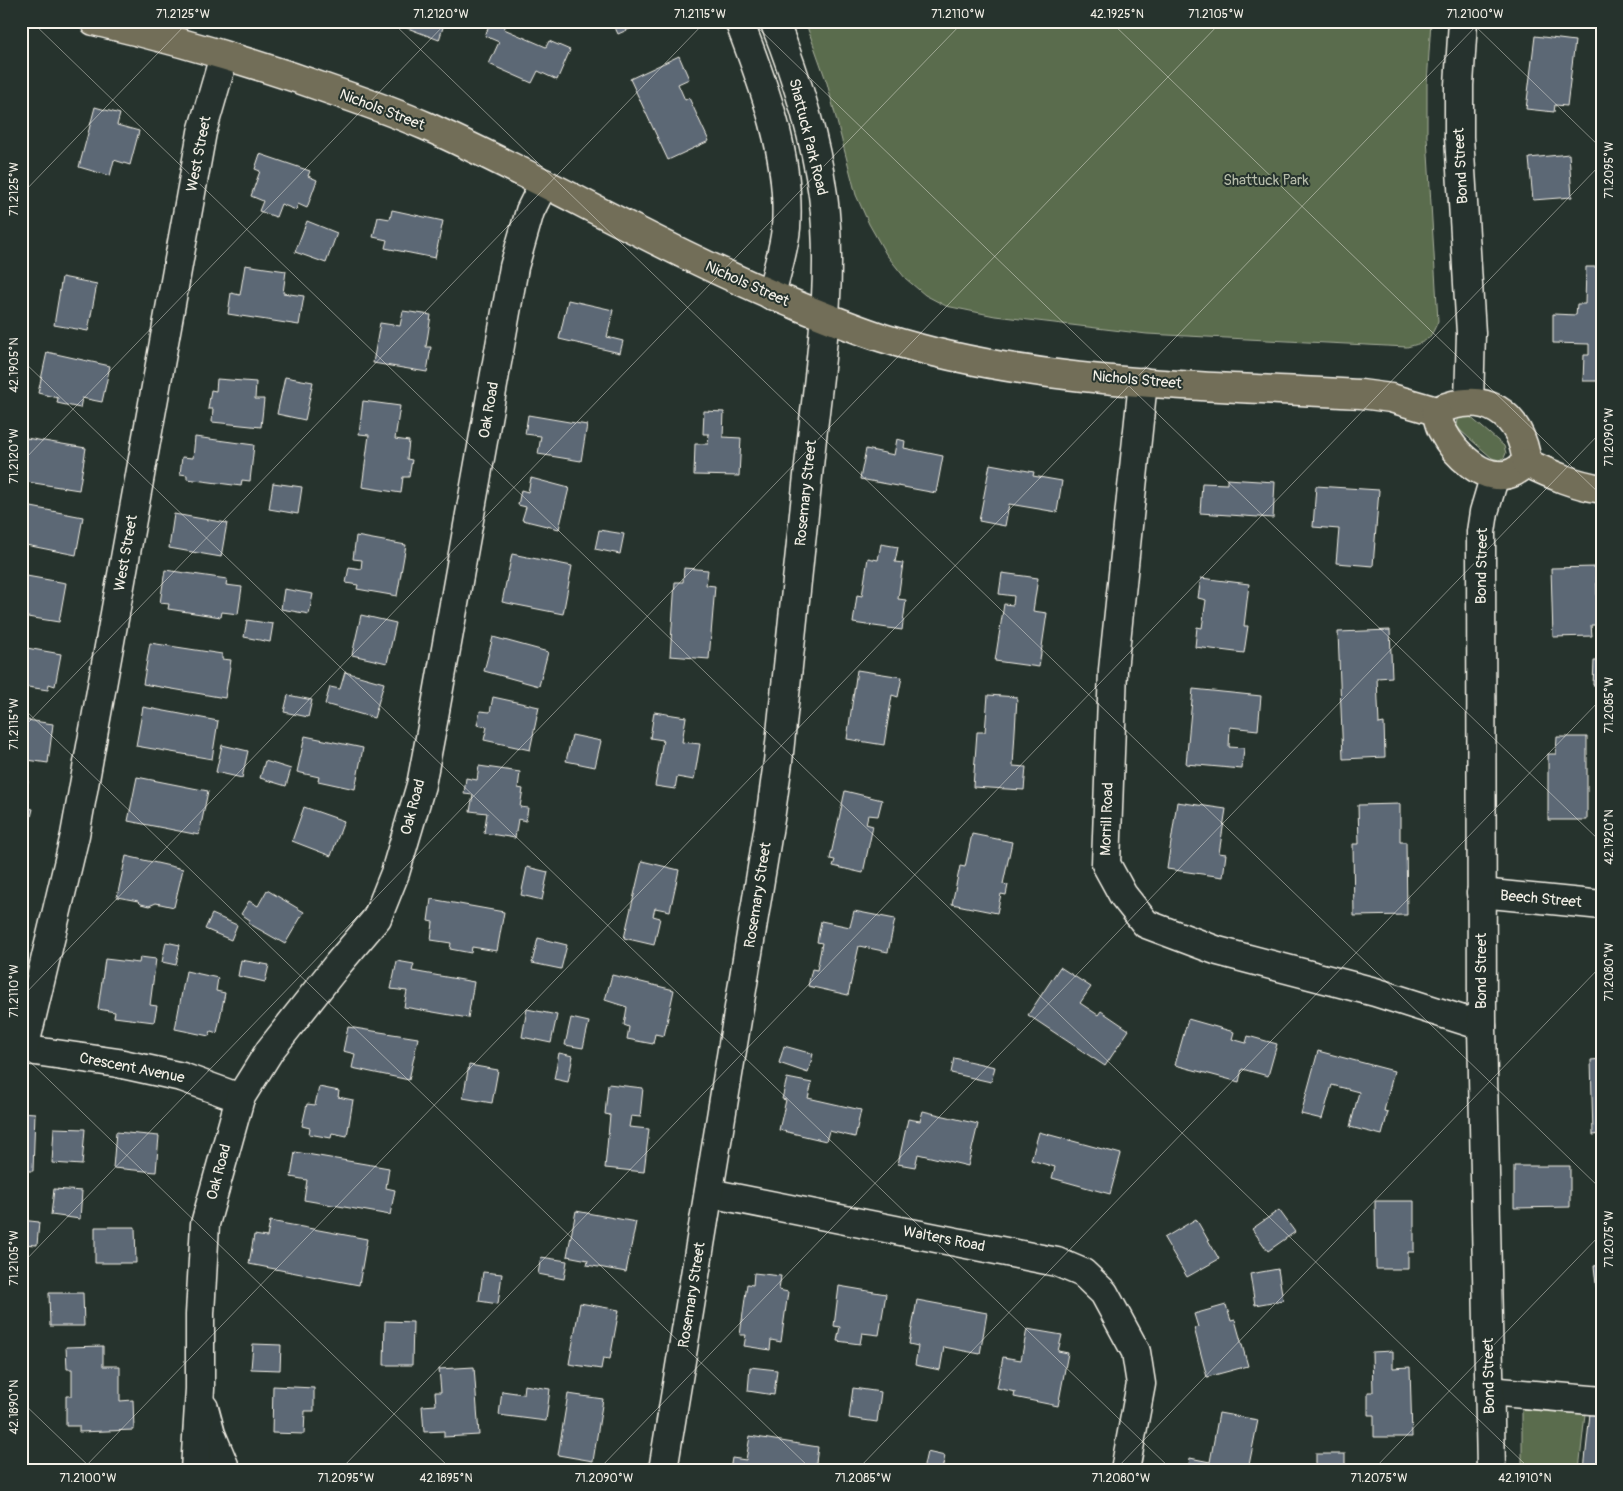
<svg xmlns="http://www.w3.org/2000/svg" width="1623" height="1491" font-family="Pangolin,sans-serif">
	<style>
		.green { fill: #5a6c4e; stroke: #a7ae9b }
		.building { fill: #5b6875; stroke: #f4f1e8 }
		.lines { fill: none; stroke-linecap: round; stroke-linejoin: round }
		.minor-casing { stroke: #f4f1e8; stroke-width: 31 }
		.major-casing { stroke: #f4f1e8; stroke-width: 31 }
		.minor { stroke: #26332d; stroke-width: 28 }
		.major { stroke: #726e59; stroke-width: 28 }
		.ticks { fill: none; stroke: #f4f1e8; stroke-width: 1; stroke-opacity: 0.45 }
		.labels { text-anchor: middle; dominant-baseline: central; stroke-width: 4; stroke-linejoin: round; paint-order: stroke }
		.street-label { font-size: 15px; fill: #f4f1e8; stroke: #26332d }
		.park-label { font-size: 15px; fill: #b6bcaa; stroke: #26332d }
		.neatline { fill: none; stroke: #f4f1e8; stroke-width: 2 }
		.ticks-label { font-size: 12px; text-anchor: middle; fill: #f4f1e8 }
	</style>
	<rect width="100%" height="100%" fill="#26332d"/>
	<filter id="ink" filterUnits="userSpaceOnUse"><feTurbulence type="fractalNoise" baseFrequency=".02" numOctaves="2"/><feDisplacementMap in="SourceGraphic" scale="10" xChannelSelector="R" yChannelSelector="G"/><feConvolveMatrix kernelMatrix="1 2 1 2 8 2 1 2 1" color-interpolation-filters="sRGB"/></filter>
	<g filter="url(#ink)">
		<g class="green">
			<path d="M805,21H1431L1427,84V137L1438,321C1430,340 1427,342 1407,347L1147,334L995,316L946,306L925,295L905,278L886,254L869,224L856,195L827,83Z"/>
			<path d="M1468,415L1504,446L1506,453L1504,458L1499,460L1492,458L1461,431L1457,426L1458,419L1460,416Z"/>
			<path d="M1522,1400L1586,1405L1579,1470H1522Z"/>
		</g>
		<g class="building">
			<path d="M389,21H445L439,40Z"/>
			<path d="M491,21L507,23L504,29L546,47L549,41L570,50L557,80L538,71L532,83L489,64L499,42L485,36Z"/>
			<path d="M612,21H648L618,34Z"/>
			<path d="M1535,36L1575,41L1567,106L1555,105L1554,112L1526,109Z"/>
			<path d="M679,56L689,79L678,84L685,100L689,98L709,141L668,160L630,79Z"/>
			<path d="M95,107L120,114L117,125L139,131L130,165L114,160L110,176L79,167Z"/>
			<path d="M260,154L310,171L308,176L317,180L307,208L298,204L296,210L281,204L276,217L259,211L263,201L251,196L260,171L255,169Z"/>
			<path d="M1569,154L1572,197L1533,200L1529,158Z"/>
			<path d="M392,210L443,221L435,258L385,248L387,240L373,237L378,217L390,219Z"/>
			<path d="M307,221L337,233L326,263L295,252Z"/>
			<path d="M245,265L286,271L283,293L304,296L299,325L228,314L231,293L240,295Z"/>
			<path d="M1586,267H1602V381H1583L1584,355H1589V344L1553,343V314L1576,315L1577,304H1585Z"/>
			<path d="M62,277L97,284L88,331L54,325Z"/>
			<path d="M568,300L613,310L607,337L623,341L620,353L559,339Z"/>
			<path d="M403,311L431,315L426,347H431L427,372L373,363L380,323L400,326Z"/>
			<path d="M21,341L26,342L22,366H21Z"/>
			<path d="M47,352L110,366L102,402L82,398L80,408L57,403L58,398L38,393Z"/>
			<path d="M285,377L313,382L305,420L277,414Z"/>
			<path d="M217,379L256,382L255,399H264L261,427L212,422L213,409H208L211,390L216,391Z"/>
			<path d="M363,401L400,406L395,439L409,441L407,459L412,460L409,477H403L401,493L362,487L369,435L359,434Z"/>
			<path d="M704,411L724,412L723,437L741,438L739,476L694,475L695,444H708L709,434H703Z"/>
			<path d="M528,415L587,425L581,461L538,454L541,436L525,434Z"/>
			<path d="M195,437L254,445L250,481L242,480L241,486L187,479V475L180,474L182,457L193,458Z"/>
			<path d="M26,438L86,448L79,490L21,481V466Z"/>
			<path d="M897,439L905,441L904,448L943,456L936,493L860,479L866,449L894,455Z"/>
			<path d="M990,464L1034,472L1033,476L1062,481L1057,512L1009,504L1005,526L979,521Z"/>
			<path d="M531,478L569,488L559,529L522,520L526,507L518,505L521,490L528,492Z"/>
			<path d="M1227,479L1275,482L1273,518L1200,513L1202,483L1227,484Z"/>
			<path d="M273,483L302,487L298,514L269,509Z"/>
			<path d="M1316,486L1379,490L1373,566L1336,563L1339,529L1313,527Z"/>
			<path d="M21,505L83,517L76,555L21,544Z"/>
			<path d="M174,514L227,523L221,557L169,548Z"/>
			<path d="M599,530L624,534L620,554L595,549Z"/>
			<path d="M356,536L406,545L397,596L357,589L358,585L346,583L349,567L361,569L362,560L353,559Z"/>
			<path d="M881,544L898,547L895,562L903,563L898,599L906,600L902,630L853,623L857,595L862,596L868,558L878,560Z"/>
			<path d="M512,554L572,566L563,614L502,602Z"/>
			<path d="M1596,567L1598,625H1591L1592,636L1553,637L1551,568Z"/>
			<path d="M684,568L708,570L706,585L715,586L709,659L670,656L675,582H683Z"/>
			<path d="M165,570L227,579L226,585L242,587L238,614L222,612L221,617L168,609L169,604L160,603Z"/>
			<path d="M1002,573L1038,578L1033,611L1047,613L1039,667L995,661L1004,604L1013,605L1014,596L999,594Z"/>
			<path d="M21,575L66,583L59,622L21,616Z"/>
			<path d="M1201,578L1249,584L1244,626H1248L1244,653L1195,647L1197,627L1202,628L1206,600L1198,598Z"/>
			<path d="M284,589L313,594L309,614L281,609Z"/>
			<path d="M361,615L396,623L387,663L352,655Z"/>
			<path d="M247,620L273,624L270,642L244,637Z"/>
			<path d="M1390,630L1392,677L1377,678L1379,724L1384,723L1385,757L1343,759L1338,632Z"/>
			<path d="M493,637L548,652L539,686L484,671Z"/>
			<path d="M150,643L222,654V659L231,660L225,698L143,684Z"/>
			<path d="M21,647L61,654L55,686L49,684L48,690L21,686Z"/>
			<path d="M1594,661H1602V685H1593Z"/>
			<path d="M857,670L902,677L898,697L892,695L884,745L847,739Z"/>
			<path d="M345,672L384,683L374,718L325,704L330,687L340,689Z"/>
			<path d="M1193,689L1261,696L1258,730L1230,727L1229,747L1244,748L1242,769L1186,764Z"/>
			<path d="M288,695L312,700L308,717L284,712Z"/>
			<path d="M988,695L1017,697L1013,766L1026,767L1024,790L973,787L977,732H985Z"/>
			<path d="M493,697L539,707L530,750L484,740L487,727L477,725L480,711L490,712Z"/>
			<path d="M143,707L218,721L212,759L136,746Z"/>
			<path d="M654,712L686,717L682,742L700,744L694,780L677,777L675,789L655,786L663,740L650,738Z"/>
			<path d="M21,719L53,724L48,763L21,759Z"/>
			<path d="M572,735L601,741L595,767L566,761Z"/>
			<path d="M305,736L363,748L355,789L318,781L319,777L297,772Z"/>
			<path d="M1557,737H1587V820H1548V754H1556Z"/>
			<path d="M222,745L248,751L242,778L216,772Z"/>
			<path d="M265,761L291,769L286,786L260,778Z"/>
			<path d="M479,766L520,772L518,788L523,789L520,807L528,808L526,821L518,819L515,838L484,833L487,813L470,811L473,795L464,794L466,778L477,780Z"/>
			<path d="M137,777L208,791L199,835L128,821Z"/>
			<path d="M21,779L28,781L23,807L33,809L30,821L21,819Z"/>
			<path d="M845,791L882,800L878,816L868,815L866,824L873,826L863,873L833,866L835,860L830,859Z"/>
			<path d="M1177,802L1226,809L1219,853L1226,854L1223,877L1167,869Z"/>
			<path d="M1400,804V842H1406L1407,915L1354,916L1353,844H1359L1358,805Z"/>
			<path d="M304,807L344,821L331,856L292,841Z"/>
			<path d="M972,834L1012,842L1003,884L1008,885L1006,895L1001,894L997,913L952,904L960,866L965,867Z"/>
			<path d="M126,856L183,869L174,907L156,903L149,906L141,904L138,901L117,897Z"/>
			<path d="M642,861L679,870L670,911L655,908L653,916L660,918L654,945L624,938Z"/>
			<path d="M527,867L548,872L542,900L521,895Z"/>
			<path d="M267,890L304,912L285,944L248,923L250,920L241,914L249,901L258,906Z"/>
			<path d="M431,899L504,912L497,951L472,947L471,953L450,949L451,943L431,940L433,922L428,921Z"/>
			<path d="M854,911L895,919L888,952L859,946L848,995L808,986L812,969L817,970L822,943L817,942L821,921L850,927Z"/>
			<path d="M212,914L237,925L231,940L205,929Z"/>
			<path d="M538,938L567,945L561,969L532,963Z"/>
			<path d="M166,942L180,945L176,965L162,962Z"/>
			<path d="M140,957L156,959L150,1005L157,1006L154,1022L114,1017L115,1012L98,1009L105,959L139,963Z"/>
			<path d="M241,960L269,965L265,982L238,976Z"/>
			<path d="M397,961L414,964L412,971L474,982L468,1018L404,1007L407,991L391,989Z"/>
			<path d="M1060,967L1091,987L1080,1003L1098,1015L1101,1011L1129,1030L1105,1066L1028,1015Z"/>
			<path d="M186,971L218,978L216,991L225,993L217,1033L211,1031L209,1036L175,1029Z"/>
			<path d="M612,975L674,990L664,1036L655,1034L653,1044L627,1039L629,1027L624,1025L627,1007L605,1000Z"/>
			<path d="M527,1009L557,1015L551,1043L522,1037Z"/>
			<path d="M571,1018L589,1022L583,1048L565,1045Z"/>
			<path d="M1188,1019L1234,1032L1232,1039L1246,1043L1248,1036L1277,1044L1268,1076L1242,1069L1239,1082L1175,1065Z"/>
			<path d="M348,1027L418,1038L409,1080L352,1068L355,1054L343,1051Z"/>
			<path d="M784,1046L813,1054L808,1073L779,1063Z"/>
			<path d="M1318,1051L1394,1071L1384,1111L1388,1112L1382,1135L1350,1127L1359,1092L1332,1085L1322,1119L1301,1114Z"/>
			<path d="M559,1053L573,1056L568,1082L554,1079Z"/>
			<path d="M954,1058L995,1067L991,1082L951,1073Z"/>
			<path d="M1602,1059V1134L1593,1135L1591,1060Z"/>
			<path d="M469,1065L498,1070L492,1103L463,1098Z"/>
			<path d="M787,1078L812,1083L808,1098L861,1110L855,1137L829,1131L826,1141L779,1130L786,1100L782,1099Z"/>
			<path d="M608,1084L643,1088L640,1117L631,1116L629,1127L649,1129L644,1172L605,1168L610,1115L605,1114Z"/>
			<path d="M319,1087L339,1091L338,1097L353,1100L347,1136L332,1133L331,1138L309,1134L310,1128L302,1126L307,1104L315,1105Z"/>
			<path d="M923,1111L978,1124L968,1166L918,1154L915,1167L898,1164L908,1119L920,1121Z"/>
			<path d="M21,1112L35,1113L33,1171H21Z"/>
			<path d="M54,1128L85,1129L82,1165L52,1163Z"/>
			<path d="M116,1132L159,1136L156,1172L113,1168Z"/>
			<path d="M1039,1132L1121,1154L1110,1194L1052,1178L1055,1167L1031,1160Z"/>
			<path d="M295,1152L389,1168L386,1188L395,1190L390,1215L304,1200L307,1180L291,1177Z"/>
			<path d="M1514,1166H1570V1207L1514,1208Z"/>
			<path d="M54,1189L82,1191L80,1219L51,1215Z"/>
			<path d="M1375,1201H1414V1252H1408V1269H1376Z"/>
			<path d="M1279,1210L1295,1232L1268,1251L1252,1229Z"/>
			<path d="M576,1211L636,1222L626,1272L587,1265L588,1260L567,1256Z"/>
			<path d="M1196,1219L1219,1259L1187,1277L1164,1238Z"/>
			<path d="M21,1220L39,1222L37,1245L21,1244Z"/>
			<path d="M270,1221L367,1239L359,1285L249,1264L254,1235L267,1237Z"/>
			<path d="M95,1227H135L136,1263H95Z"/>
			<path d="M541,1257L567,1261L564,1279L538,1274Z"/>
			<path d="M1602,1265V1337L1594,1266Z"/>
			<path d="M1278,1269L1283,1300L1255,1305L1250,1274Z"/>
			<path d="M483,1272L502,1274L498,1304L479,1301Z"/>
			<path d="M754,1273L781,1276L779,1290L788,1292L781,1342L771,1340L770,1350L744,1346L746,1335H740L747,1284L753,1285Z"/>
			<path d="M839,1286L886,1294L879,1335L862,1333L860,1344L837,1341L840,1327L834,1326Z"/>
			<path d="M49,1293H83L84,1326H50Z"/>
			<path d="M917,1300L987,1313L980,1354L944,1347L940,1370L915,1365L918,1346L909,1344Z"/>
			<path d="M580,1303L619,1310L610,1359L603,1358L601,1369L569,1364Z"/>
			<path d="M1226,1305L1231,1321L1235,1320L1248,1366L1207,1377L1194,1328L1198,1327L1194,1314Z"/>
			<path d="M385,1321L413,1322L412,1365H384Z"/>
			<path d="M1027,1329L1062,1335L1058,1351L1068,1353L1058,1406L1014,1397L1015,1392L997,1388L1003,1357L1021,1360Z"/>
			<path d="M253,1344L281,1345L280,1370L251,1369Z"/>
			<path d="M103,1346V1366H120V1401L133,1400L134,1430L79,1432V1426H66V1396H72V1369H67L66,1347Z"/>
			<path d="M1393,1351V1368L1410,1367L1412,1437H1374V1415H1368V1392H1373L1372,1352Z"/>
			<path d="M474,1367L479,1435L444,1437V1431L424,1432L422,1406L436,1405L435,1392H441L439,1369Z"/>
			<path d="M750,1367L777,1370L774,1395L748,1391Z"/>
			<path d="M524,1385L550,1389L546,1421L499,1415L502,1391L523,1394Z"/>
			<path d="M273,1386L314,1388V1411H305L304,1434L272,1433Z"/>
			<path d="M853,1388L881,1392L877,1422L849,1418Z"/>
			<path d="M568,1394L603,1399L593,1461L558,1455Z"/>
			<path d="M1591,1404L1602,1405V1470H1584Z"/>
			<path d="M1219,1413L1258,1420L1248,1470H1188L1190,1458L1210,1462Z"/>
			<path d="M750,1436L818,1447L815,1470H730L732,1458L746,1460Z"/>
			<path d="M927,1452L945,1456L942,1470H923Z"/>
			<rect x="1316" y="1454" width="29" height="16"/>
		</g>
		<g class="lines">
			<g class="minor-casing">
				<g id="minor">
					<path d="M739,21C764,86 791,157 786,228C784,250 776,273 771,295"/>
					<path d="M1463,21L1459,85V137L1471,333L1469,401"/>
					<path d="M1143,382L1113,670L1106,864L1123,895L1146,924L1218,951L1375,992L1482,1026"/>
					<path d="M1481,893L1602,905"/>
					<path d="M21,1049L118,1063L182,1077L240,1098"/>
					<path d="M24,1049L75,835L202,132L224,56"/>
					<path d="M709,1193L1057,1262L1083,1273L1104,1293L1136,1352L1141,1384L1125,1470"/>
					<path d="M1489,1391L1602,1401"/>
					<path d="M204,1408L211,1434L226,1470"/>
					<path d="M195,1470L200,1389V1314L205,1224L240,1098L270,1050L338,964L377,918L395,873L421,785L433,722L514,267L530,211L544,183"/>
					<path d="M663,1470L770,819L778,762C789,657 800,552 811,447C820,364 834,278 823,195C815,136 796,76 774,21"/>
					<path d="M1491,1470L1482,1026L1481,532L1484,512L1495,475"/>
				</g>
			</g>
			<g class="major-casing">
				<g id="major">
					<path d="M94,21C176,40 259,64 339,93C368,103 398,114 426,126C553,183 672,255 801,307C828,318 855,329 883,338C1037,386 1201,385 1361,394L1391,398L1436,411C1484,389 1521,412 1527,463"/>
					<path d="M1436,411C1438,418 1439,425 1442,430C1454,453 1485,486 1514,472C1519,469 1523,466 1527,463"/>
					<path d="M1527,463C1552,475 1575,485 1602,489"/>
				</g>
			</g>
			<use href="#minor" class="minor"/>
			<use href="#major" class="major"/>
		</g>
	</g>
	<path class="ticks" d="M31,21L1531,1470M391,21L1602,1190M751,21L1602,843M1110,21L1602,496M1470,21L1602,149M21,195L189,21M21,359L1172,1470M21,463L448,21M21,706L812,1470M21,730L706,21M21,998L964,21M21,1053L452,1470M21,1265L1222,21M21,1401L93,1470M82,1470L1481,21M340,1470L1602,163M598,1470L1602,431M857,1470L1602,698M1115,1470L1602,965M1373,1470L1602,1233"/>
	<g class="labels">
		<g class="street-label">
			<text transform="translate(382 110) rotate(21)">Nichols Street</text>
			<text transform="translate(808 137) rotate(76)">Shattuck Park Road</text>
			<text transform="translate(199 154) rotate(-79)">West Street</text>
			<text transform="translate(1461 166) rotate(-93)">Bond Street</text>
			<text transform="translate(747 284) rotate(24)">Nichols Street</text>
			<text transform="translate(1137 380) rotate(5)">Nichols Street</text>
			<text transform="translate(489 410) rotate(-80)">Oak Road</text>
			<text transform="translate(806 493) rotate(-84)">Rosemary Street</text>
			<text transform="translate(126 553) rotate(-80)">West Street</text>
			<text transform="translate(1482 566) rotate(-89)">Bond Street</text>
			<text transform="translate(413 807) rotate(-75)">Oak Road</text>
			<text transform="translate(1107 819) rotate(-88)">Morrill Road</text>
			<text transform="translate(758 895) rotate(-81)">Rosemary Street</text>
			<text transform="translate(1541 899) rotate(5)">Beech Street</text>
			<text transform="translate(1481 971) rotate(-90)">Bond Street</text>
			<text transform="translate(132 1068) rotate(11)">Crescent Avenue</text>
			<text transform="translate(219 1172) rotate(-75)">Oak Road</text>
			<text transform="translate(944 1239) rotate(11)">Walters Road</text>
			<text transform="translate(692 1295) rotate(-81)">Rosemary Street</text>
			<text transform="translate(1489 1376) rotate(-91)">Bond Street</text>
		</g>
		<g class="park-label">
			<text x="1266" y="180">Shattuck Park</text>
		</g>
	</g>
	<rect width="1623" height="1491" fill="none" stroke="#26332d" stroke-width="55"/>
	<rect x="28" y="28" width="1568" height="1436" class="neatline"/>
	<g class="ticks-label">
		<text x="183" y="18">71.2125°W</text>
		<text x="441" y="18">71.2120°W</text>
		<text x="700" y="18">71.2115°W</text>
		<text x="958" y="18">71.2110°W</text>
		<text x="1117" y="18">42.1925°N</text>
		<text x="1216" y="18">71.2105°W</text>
		<text x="1475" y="18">71.2100°W</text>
		<text transform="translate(1609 170) rotate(-90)" y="4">71.2095°W</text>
		<text transform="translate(14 189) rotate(-90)" y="4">71.2125°W</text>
		<text transform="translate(14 365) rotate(-90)" y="4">42.1905°N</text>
		<text transform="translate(1609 437) rotate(-90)" y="4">71.2090°W</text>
		<text transform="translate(14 456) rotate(-90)" y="4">71.2120°W</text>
		<text transform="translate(1609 705) rotate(-90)" y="4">71.2085°W</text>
		<text transform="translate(14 724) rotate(-90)" y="4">71.2115°W</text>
		<text transform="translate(1609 837) rotate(-90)" y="4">42.1920°N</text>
		<text transform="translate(1609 972) rotate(-90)" y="4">71.2080°W</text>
		<text transform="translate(14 991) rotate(-90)" y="4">71.2110°W</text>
		<text transform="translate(1609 1239) rotate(-90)" y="4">71.2075°W</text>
		<text transform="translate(14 1258) rotate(-90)" y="4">71.2105°W</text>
		<text transform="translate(14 1407) rotate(-90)" y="4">42.1890°N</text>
		<text x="88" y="1482">71.2100°W</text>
		<text x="346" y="1482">71.2095°W</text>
		<text x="446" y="1482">42.1895°N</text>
		<text x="604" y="1482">71.2090°W</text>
		<text x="863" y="1482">71.2085°W</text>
		<text x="1121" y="1482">71.2080°W</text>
		<text x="1379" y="1482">71.2075°W</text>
		<text x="1525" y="1482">42.1910°N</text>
	</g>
</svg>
